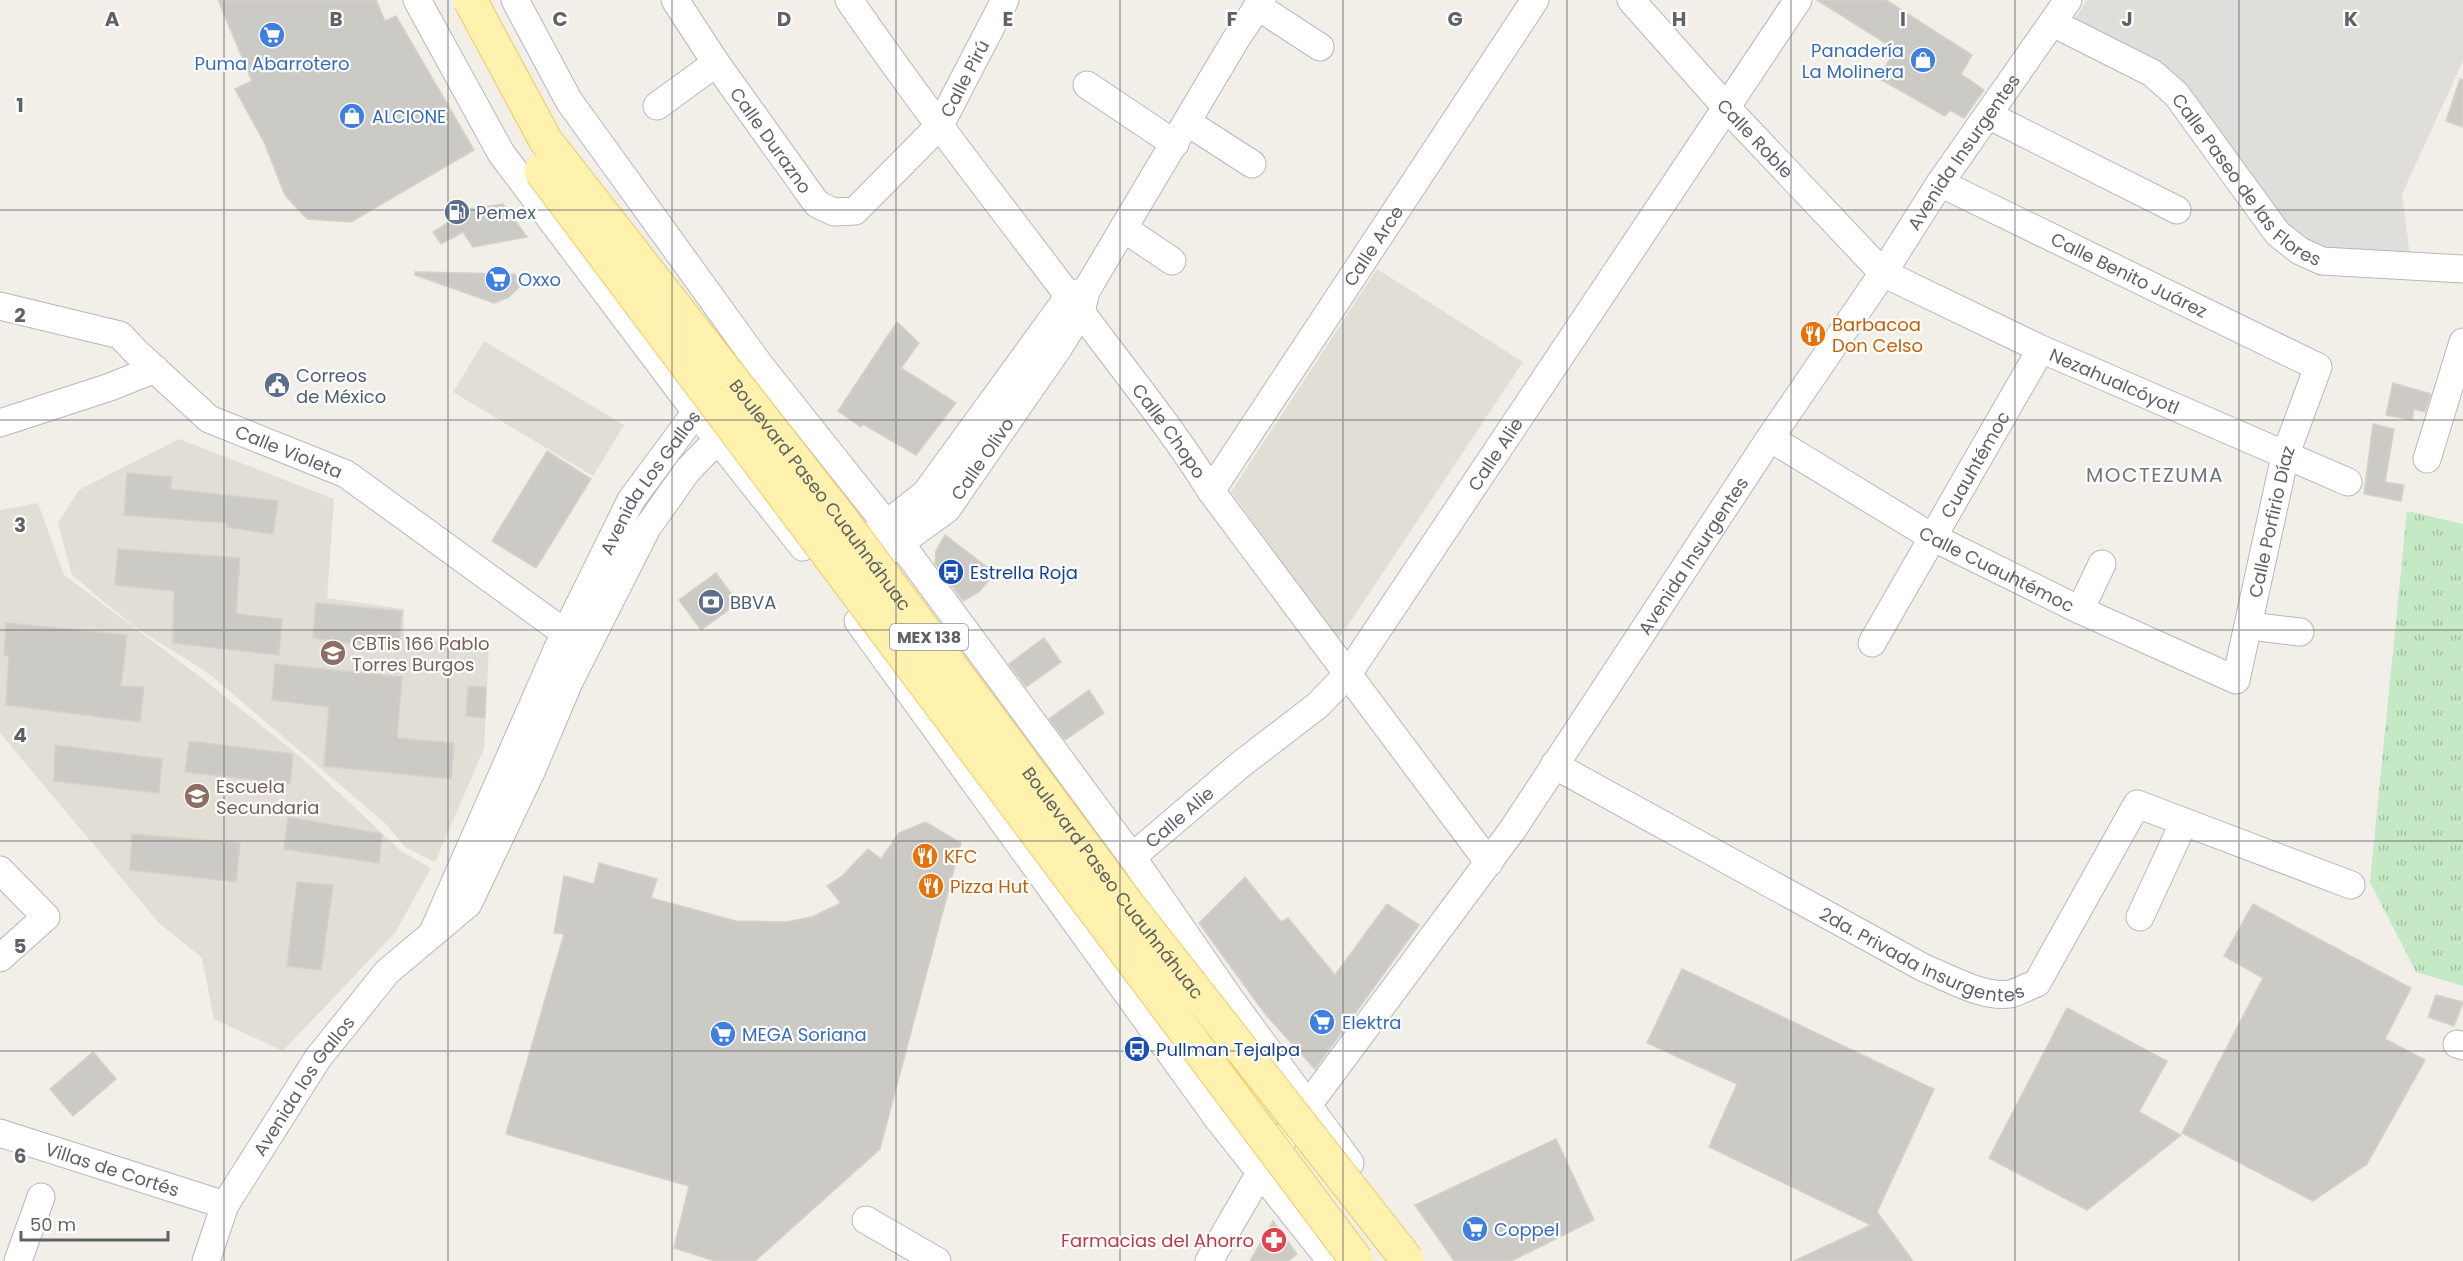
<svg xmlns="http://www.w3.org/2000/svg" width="2463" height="1261" font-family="Poppins,sans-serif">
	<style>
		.industrial { fill: #e0deda }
		.education { fill: #e1ded6 }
		.grass { fill: url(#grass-tufts) }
		.building { fill: #cccac5; stroke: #d6d1c6; stroke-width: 1.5 }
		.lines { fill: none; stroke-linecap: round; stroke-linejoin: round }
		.minor-casing { stroke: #b5b8bc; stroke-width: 29 }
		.minor { stroke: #fff; stroke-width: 27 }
		.major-bridge-casing { stroke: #f2c960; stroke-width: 35; stroke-linecap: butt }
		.major-bridge { stroke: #fff2af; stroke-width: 33 }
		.grid { fill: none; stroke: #5f6368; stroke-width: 1.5; stroke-opacity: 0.55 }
		.labels { text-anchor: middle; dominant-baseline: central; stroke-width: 4.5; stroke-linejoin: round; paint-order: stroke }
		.shield { fill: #fff; stroke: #8f9295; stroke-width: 1.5 }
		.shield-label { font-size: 16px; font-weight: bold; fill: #5f6368 }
		.shop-label { font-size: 18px; fill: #366cbe; stroke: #fff; text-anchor: start }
		.street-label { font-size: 18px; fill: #5f6368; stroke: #fff }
		.service-label { font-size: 18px; fill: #4e5e75; stroke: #fff; text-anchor: start }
		.food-label { font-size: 18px; fill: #c56008; stroke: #fff; text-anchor: start }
		.transit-label { font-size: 18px; fill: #164399; stroke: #fff; text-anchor: start }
		.education-label { font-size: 18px; fill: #785e54; stroke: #fff; text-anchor: start }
		.health-label { font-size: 18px; fill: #be3a42; stroke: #fff; text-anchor: end }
		.neighbourhood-label { font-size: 20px; letter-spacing: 1.5px; fill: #70757a; stroke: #fff }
		.grid-label { font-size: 20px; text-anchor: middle; font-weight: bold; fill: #5f6368; stroke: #fff; stroke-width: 4.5; stroke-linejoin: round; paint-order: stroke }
	</style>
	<defs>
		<pattern id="grass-tufts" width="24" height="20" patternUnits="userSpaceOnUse" patternTransform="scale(1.5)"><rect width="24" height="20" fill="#c5e8c5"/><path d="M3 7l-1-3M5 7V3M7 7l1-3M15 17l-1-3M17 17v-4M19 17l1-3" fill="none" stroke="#a3c0a4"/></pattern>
	</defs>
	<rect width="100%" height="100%" fill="#f1efe8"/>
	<path class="industrial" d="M2087,0H2463V61L2402,194L2410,255L2325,253L2278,222L2199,106L2072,23Z"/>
	<g class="education">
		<path d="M1377,269L1523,362L1338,640L1231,492Z"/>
		<path d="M484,341L624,425L593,476L453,392Z"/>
		<path d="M179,439L334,499L327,598L404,609V638L489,645L484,749L435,862L405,847L385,823L208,673L132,625L72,575L58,523L79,490Z"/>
		<path d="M38,503L64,575L203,679L302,758L401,851L431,868L395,933L283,1051L214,1019L202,958L159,923L0,733V510Z"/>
	</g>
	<path class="grass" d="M2407,511L2463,524V986L2416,972L2370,882Z"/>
	<g class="building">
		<path d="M218,0H376L385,21L396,16L474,150L351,222L307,219L285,195L264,142L235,89L252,81Z"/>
		<path d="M1817,0H1886L1972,55L1961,74L1984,90L1964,118L1950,110L1945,116L1878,78L1890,59L1884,55L1890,46Z"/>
		<path d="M2460,79L2463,80V127L2446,121Z"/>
		<path d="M503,204L527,237L473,247L463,232L441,244L433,232L454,219L450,212Z"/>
		<path d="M415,272L514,274L523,283L509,297L494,303L415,275Z"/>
		<path d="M897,322L919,343L901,368L956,403L916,455L863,424L861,427L838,411Z"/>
		<path d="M2393,383L2431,394L2425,412L2414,409L2412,420L2386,415Z"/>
		<path d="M2373,424L2394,429L2385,482L2404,485L2401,501L2364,494Z"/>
		<path d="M547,451L591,479L536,568L492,541Z"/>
		<path d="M127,473L172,477L170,489L278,501L273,534L226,527L227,523L124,515Z"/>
		<path d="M945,535L995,573L979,592L963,601L935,563L936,551Z"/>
		<path d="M118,549L240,558L236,614L282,619L279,655L173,643L174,591L115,585Z"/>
		<path d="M716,573L738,603L701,630L679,600Z"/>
		<path d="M316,603L402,611L399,649L313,638Z"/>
		<path d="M6,623L127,635L121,686L144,687L140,722L6,705L9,656L4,655Z"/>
		<path d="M1044,638L1061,662L1026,687L1009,664Z"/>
		<path d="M275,664L402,677L397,738L454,743L451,779L324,766L329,707L272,700Z"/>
		<path d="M468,686L486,687L485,718L466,716Z"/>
		<path d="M1089,690L1104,713L1065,740L1049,719Z"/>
		<path d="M189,741L293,754L290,784L185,772Z"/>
		<path d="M55,745L162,759L159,793L54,781Z"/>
		<path d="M288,817L382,834L379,863L284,849Z"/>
		<path d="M925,822L961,843L880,1149L755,1261H715L674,1248L689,1186L506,1134L564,934L554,933L564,876L594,884L599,863L657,879L651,898L736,921L786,922L812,917L841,903L827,886L842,876L868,849L881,859L899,833Z"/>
		<path d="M132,834L240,843L236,882L130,870Z"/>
		<path d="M1245,877L1281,922L1288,918L1335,975L1387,904L1419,925L1315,1069L1266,1015L1199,923Z"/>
		<path d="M297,882L333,885L321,970L287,966Z"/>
		<path d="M2253,904L2411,988L2385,1039L2425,1060L2367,1164L2313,1201L2182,1133L2263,978L2224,956Z"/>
		<path d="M1682,969L1934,1089L1877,1212L1913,1261H1794L1871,1225L1709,1147L1737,1084L1647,1043Z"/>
		<path d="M2436,995L2463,1002L2454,1026L2428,1017Z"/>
		<path d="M2067,1008L2167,1061L2139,1112L2181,1135L2087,1210L1989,1158Z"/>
		<path d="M93,1052L116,1079L73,1116L50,1089Z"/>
		<path d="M1556,1139L1594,1220L1511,1261H1454L1415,1205Z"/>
		<path d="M1273,1221L1297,1254L1288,1261H1250Z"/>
	</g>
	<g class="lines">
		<g class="minor-casing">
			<g id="minor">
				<path d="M417,0L501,153L696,412L803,547"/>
				<path d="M515,0L569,101L759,364L887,525L1132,857L1228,996L1350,1163"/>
				<path id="s1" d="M675,0L716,63L817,204L834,212L855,211L940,125L1005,0"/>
				<path id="s2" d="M849,0C929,116 1017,227 1102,340C1139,389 1178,438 1211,491L1489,863"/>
				<path id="s3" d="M1631,0L1726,107L1883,273L2041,349L2348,482"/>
				<path d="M1257,6L1320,47"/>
				<path id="s4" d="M2053,23L2152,73L2176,94L2278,234L2300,251L2322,261L2463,269"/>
				<path d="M1087,85L1175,144"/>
				<path d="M657,106L716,63"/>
				<path d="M1988,115L2177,210"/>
				<path d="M1187,122L1252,164"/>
				<path d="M1123,228L1172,261"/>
				<path id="s5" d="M0,306L120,335L136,352L209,419L346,474L565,633"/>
				<path d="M0,423L110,387L155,369"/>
				<path id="s6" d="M1770,438L1932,537L2080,610L2236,680L2285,456L2318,367L1940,183"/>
				<path d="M2427,459L2463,342"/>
				<path id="s7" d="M1211,491L1535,0"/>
				<path d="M872,535L925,494L1069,296L1085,291"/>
				<path id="s8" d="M885,554L947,509L1057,350L1081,312L1086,291L1236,39L1262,0"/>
				<path d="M2080,610L2102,564"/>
				<path d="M858,621L1218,1119L1331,1261"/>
				<path d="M2249,626L2300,632"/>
				<path id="s9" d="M1872,643L2041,349"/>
				<path id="s10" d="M1554,765L1924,968C1950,978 1982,998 2010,994C2019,992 2028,986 2037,983L2137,804L2351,885"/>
				<path id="s11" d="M1132,857L1240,765L1318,705L1348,674L1798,0"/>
				<path d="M0,870L46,917L0,958"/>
				<path d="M2140,917L2184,822"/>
				<path id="s12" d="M434,930L557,650L631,500L696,412L710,401"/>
				<path d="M2457,1044L2463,1046"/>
				<path id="s13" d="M0,1133L225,1205"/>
				<path d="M866,1220L937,1261"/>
				<path d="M18,1261L41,1197"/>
				<path id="s14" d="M206,1261L225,1205L318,1058L387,972L468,904L531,772L569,682L647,528L688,470L730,427"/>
				<path id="s15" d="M1209,1261L1260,1173L1308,1105L1513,829L1770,438L1883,273L1940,183L2068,0"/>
			</g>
		</g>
		<use href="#minor" class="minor"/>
		<g class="major-bridge-casing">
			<g id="major-bridge">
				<path id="s16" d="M470,0L546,141L839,516L1126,902L1408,1261"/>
				<path d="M541,171L1357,1261"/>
			</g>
		</g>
		<use href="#major-bridge" class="major-bridge"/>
	</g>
	<path class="grid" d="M224,0V1261M448,0V1261M672,0V1261M896,0V1261M1120,0V1261M1343,0V1261M1567,0V1261M1791,0V1261M2015,0V1261M2239,0V1261M0,210H2463M0,420H2463M0,630H2463M0,841H2463M0,1051H2463"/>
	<defs>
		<g id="supermarket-disc" transform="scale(1.35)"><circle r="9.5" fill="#3f7fe0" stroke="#fff"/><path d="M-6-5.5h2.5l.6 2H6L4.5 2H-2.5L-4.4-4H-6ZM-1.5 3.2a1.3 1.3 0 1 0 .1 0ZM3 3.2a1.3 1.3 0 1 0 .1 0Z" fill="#fff"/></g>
		<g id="shop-disc" transform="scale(1.35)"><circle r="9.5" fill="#3f7fe0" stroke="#fff"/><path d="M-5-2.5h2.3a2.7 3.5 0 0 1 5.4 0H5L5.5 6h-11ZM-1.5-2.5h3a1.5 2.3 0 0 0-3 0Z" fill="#fff"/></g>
		<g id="fuel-disc" transform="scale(1.35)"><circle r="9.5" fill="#5c6f8a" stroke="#fff"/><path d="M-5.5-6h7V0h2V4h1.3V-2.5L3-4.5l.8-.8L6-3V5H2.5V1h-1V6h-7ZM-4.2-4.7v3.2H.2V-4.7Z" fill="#fff"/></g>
		<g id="restaurant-disc" transform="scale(1.35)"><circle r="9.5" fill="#e8710a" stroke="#fff"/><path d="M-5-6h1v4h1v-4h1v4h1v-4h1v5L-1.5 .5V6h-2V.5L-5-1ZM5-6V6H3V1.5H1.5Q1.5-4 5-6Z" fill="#fff"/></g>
		<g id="civic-disc" transform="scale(1.35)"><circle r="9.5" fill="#5c6f8a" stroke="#fff"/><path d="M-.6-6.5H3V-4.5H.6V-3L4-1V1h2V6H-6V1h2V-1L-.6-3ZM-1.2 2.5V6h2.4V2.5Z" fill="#fff"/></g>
		<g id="bus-disc" transform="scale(1.35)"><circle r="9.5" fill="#1a4fb4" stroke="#fff"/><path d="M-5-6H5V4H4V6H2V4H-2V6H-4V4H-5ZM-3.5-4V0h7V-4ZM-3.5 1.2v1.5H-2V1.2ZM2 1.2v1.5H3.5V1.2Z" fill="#fff"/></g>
		<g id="bank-disc" transform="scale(1.35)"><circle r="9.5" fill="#5c6f8a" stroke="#fff"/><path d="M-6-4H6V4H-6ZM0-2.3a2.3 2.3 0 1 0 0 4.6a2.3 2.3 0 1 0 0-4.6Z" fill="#fff"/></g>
		<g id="school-disc" transform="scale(1.35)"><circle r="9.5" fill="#8d6e63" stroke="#fff"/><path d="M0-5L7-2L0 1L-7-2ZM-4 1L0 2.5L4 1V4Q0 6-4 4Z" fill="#fff"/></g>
		<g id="pharmacy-disc" transform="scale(1.35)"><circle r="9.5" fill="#e0444e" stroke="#fff"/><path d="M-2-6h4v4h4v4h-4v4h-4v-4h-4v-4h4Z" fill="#fff"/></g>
	</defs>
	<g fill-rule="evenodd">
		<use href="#supermarket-disc" x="272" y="35"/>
		<use href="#shop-disc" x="1923" y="60"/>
		<use href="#shop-disc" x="352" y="116"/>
		<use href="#fuel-disc" x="457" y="212"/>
		<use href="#supermarket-disc" x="498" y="279"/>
		<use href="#restaurant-disc" x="1813" y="334"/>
		<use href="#civic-disc" x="277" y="385"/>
		<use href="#bus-disc" x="951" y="572"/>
		<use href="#bank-disc" x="711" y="602"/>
		<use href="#school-disc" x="333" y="653"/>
		<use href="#school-disc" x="197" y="796"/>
		<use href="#restaurant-disc" x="925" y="856"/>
		<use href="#restaurant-disc" x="931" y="886"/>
		<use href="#supermarket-disc" x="1322" y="1022"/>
		<use href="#supermarket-disc" x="723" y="1034"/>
		<use href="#bus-disc" x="1137" y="1049"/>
		<use href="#supermarket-disc" x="1475" y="1229"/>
		<use href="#pharmacy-disc" x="1274" y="1240"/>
	</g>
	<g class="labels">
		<rect class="shield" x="890" y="624" width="78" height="26" rx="4.5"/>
		<g class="shield-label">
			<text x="929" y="637">MEX 138</text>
		</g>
		<g class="shop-label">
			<text x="1904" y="50" text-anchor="end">Panadería<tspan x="1904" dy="21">La Molinera</tspan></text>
			<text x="272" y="63" text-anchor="middle">Puma Abarrotero</text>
			<text x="372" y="116">ALCIONE</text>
			<text x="518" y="279">Oxxo</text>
			<text x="1342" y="1022">Elektra</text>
			<text x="742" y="1034">MEGA Soriana</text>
			<text x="1494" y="1229">Coppel</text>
		</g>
		<g class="street-label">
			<text stroke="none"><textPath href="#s1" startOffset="462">Calle Pirú</textPath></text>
			<text stroke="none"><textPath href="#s3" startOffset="186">Calle Roble</textPath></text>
			<text stroke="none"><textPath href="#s1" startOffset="170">Calle Durazno</textPath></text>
			<text stroke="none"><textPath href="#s15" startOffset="1342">Avenida Insurgentes</textPath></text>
			<text stroke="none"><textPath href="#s4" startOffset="255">Calle Paseo de las Flores</textPath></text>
			<text stroke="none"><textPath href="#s7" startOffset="294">Calle Arce</textPath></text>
			<text transform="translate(2129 275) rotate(26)">Calle Benito Juárez</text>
			<text stroke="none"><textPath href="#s3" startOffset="627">Nezahualcóyotl</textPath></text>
			<text stroke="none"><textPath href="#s2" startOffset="537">Calle Chopo</textPath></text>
			<text stroke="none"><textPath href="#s5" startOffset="332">Calle Violeta</textPath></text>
			<text stroke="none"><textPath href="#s11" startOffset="548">Calle Alie</textPath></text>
			<text stroke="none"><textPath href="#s8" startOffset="138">Calle Olivo</textPath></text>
			<text stroke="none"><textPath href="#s9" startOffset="206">Cuauhtémoc</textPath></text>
			<text stroke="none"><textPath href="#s12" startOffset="498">Avenida Los Gallos</textPath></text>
			<text stroke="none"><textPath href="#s16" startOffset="608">Boulevard Paseo Cuauhnáhuac</textPath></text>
			<text stroke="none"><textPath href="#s6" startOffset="688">Calle Porfirio Díaz</textPath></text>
			<text stroke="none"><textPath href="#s15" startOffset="856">Avenida Insurgentes</textPath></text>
			<text stroke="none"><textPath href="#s6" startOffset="262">Calle Cuauhtémoc</textPath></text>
			<text stroke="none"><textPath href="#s11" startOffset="62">Calle Alie</textPath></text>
			<text stroke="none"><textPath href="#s16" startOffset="1094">Boulevard Paseo Cuauhnáhuac</textPath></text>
			<text stroke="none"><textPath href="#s10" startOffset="416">2da. Privada Insurgentes</textPath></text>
			<text stroke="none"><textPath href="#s14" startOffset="202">Avenida los Gallos</textPath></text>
			<text stroke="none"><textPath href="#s13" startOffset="118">Villas de Cortés</textPath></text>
		</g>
		<g class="service-label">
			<text x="476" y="212">Pemex</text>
			<text x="296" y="375">Correos<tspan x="296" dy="21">de México</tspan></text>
			<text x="730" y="602">BBVA</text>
		</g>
		<g class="food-label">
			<text x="1832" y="324">Barbacoa<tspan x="1832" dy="21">Don Celso</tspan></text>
			<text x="944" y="856">KFC</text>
			<text x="950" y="886">Pizza Hut</text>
		</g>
		<g class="transit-label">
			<text x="970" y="572">Estrella Roja</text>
			<text x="1156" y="1049">Pullman Tejalpa</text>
		</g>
		<g class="education-label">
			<text x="352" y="643">CBTis 166 Pablo<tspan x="352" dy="21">Torres Burgos</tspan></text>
			<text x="216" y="786">Escuela<tspan x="216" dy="21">Secundaria</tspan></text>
		</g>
		<g class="health-label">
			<text x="1254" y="1240">Farmacias del Ahorro</text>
		</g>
		<g class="neighbourhood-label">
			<text x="2155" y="475">MOCTEZUMA</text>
		</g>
	</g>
	<g class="grid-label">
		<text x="112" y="26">A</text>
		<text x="336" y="26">B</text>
		<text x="560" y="26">C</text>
		<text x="784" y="26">D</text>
		<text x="1008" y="26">E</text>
		<text x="1232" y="26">F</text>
		<text x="1455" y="26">G</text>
		<text x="1679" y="26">H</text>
		<text x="1903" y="26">I</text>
		<text x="2127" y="26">J</text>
		<text x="2351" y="26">K</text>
		<text x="20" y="112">1</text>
		<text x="20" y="322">2</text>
		<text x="20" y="532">3</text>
		<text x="20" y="742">4</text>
		<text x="20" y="953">5</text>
		<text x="20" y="1163">6</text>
	</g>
	<path d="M21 1231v9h147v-9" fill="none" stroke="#5f6368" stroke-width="3"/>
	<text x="30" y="1231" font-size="18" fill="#5f6368" stroke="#ffffff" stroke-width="4.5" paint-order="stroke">50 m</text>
</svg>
